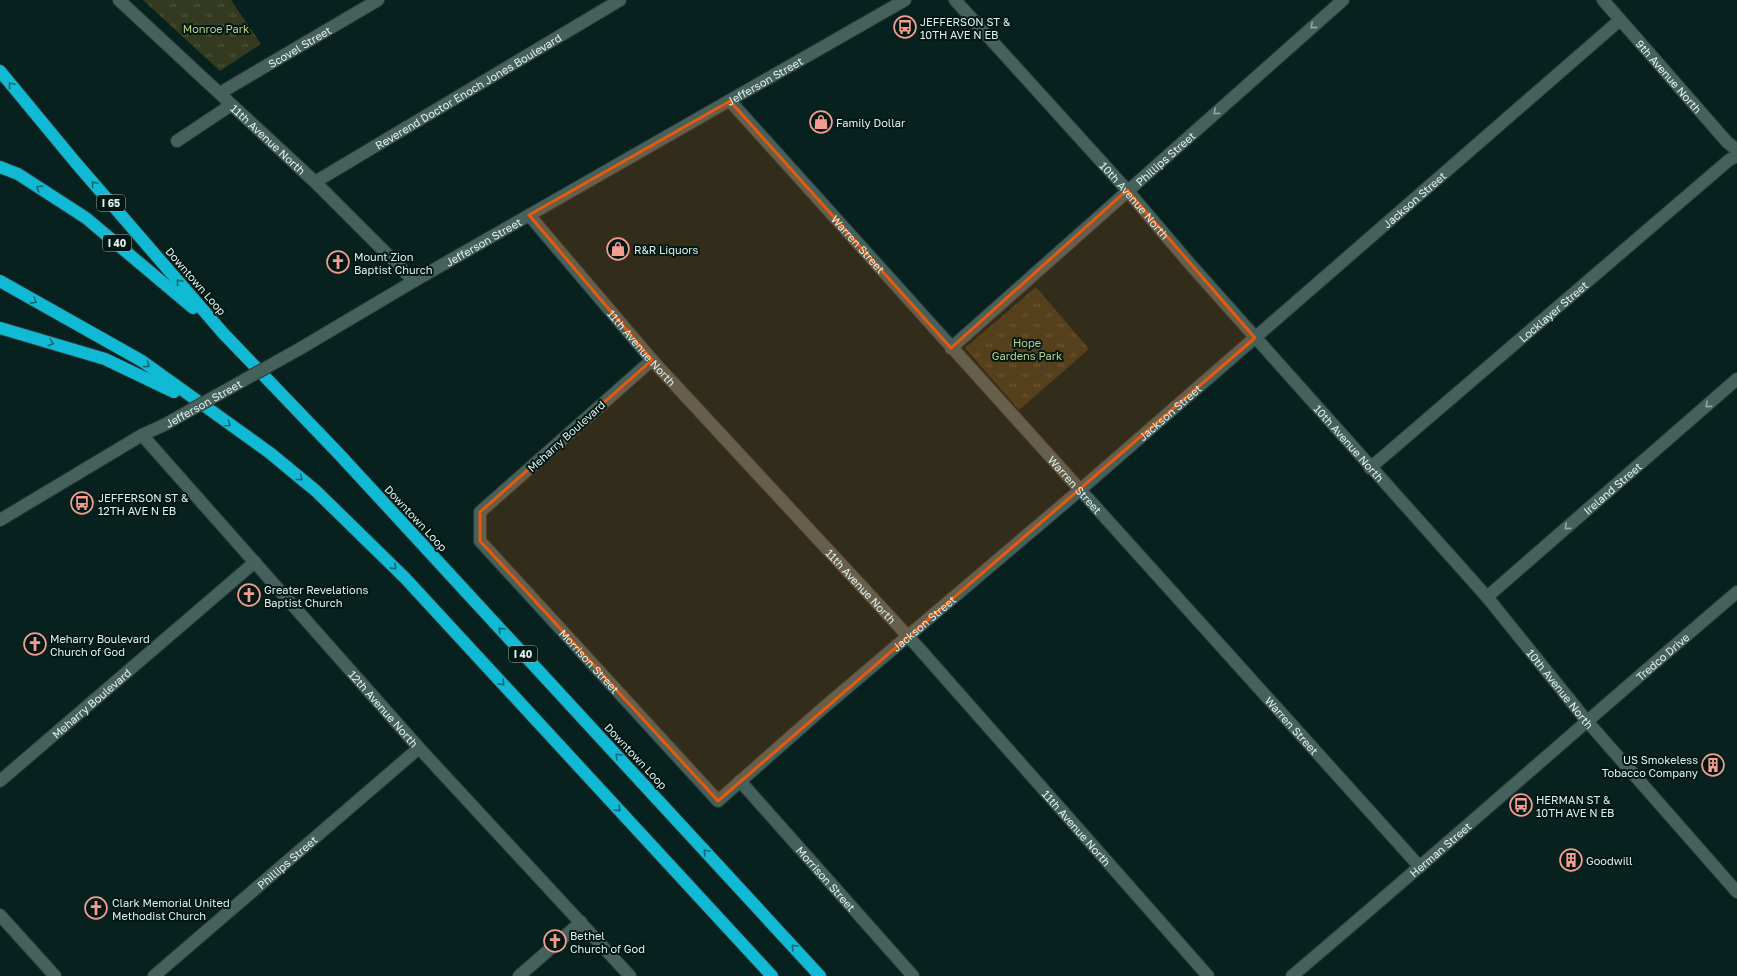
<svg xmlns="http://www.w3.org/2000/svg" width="1737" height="976" font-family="'Golos Text',sans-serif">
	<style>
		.park { fill: url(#park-tufts) }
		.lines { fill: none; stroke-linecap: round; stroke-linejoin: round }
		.street-casing { stroke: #2d3936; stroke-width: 14 }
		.secondary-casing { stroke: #2d3936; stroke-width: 14 }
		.highway-casing { stroke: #2d3936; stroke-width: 14 }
		.street { stroke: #45615c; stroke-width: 12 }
		.secondary { stroke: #45615c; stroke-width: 12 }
		.highway { stroke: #10bad5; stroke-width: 12 }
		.secondary-bridge-casing { stroke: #2d3936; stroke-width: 14; stroke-linecap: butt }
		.secondary-bridge { stroke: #45615c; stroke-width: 12 }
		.oneway { stroke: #92a8a4 }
		.oneway2 { stroke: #086974 }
		.marked { fill: #e8590c; fill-opacity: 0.2; stroke: #e8590c; stroke-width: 3; stroke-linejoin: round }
		.labels { text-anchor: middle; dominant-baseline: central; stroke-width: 4; stroke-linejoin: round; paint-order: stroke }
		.shield { fill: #001814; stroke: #9dafab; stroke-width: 1 }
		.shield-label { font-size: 10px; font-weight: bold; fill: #e0f0ec }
		.poi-label { font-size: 11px; fill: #e0f0ec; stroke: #001814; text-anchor: start }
		.park-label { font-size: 11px; fill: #bcd084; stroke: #001814 }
		.street-label { font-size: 11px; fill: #e0f0ec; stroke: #001814 }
	</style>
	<defs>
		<pattern id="park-tufts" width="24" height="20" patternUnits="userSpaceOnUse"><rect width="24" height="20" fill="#333a20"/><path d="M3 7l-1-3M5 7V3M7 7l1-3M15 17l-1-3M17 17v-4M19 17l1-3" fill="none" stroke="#505741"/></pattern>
	</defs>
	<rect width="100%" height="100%" fill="#06211e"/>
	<g class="park">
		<path d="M143,0H231L261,44L220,71Z"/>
		<path d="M1036,287L1089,349L1019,410L965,348Z"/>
	</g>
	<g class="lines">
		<g class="street-casing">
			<g id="street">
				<path id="s1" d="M119,0L315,182L414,281"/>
				<path id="s2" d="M955,0L1127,190L1190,264L1487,597L1586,720L1737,892"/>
				<path id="s3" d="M1603,0L1727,142L1737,150"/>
				<path id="s4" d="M220,93L378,0"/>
				<path id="s5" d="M730,101L1420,867"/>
				<path d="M177,141L231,105"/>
				<path id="s6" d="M315,182L620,0"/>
				<path id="s7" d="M529,215L652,360L917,646L1208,976"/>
				<path id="s8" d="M951,348L1343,0"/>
				<path id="s9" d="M652,360L480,512V541L718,801L821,710L1080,490L1620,20"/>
				<path id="s10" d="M1370,468L1729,160L1737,156"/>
				<path id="s11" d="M1487,597L1737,379"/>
				<path id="s12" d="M0,781L255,562"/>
				<path id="s13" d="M740,781L913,976"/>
				<path d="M0,915L55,976"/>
				<path id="s14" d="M154,976L419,748"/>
				<path id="s15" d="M1292,976C1441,850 1588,719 1737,592"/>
			</g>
		</g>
		<g class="secondary-casing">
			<g id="secondary">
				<path id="s16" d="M301,348L414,281L905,0"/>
				<path id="s17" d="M142,435L419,748L630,976"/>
				<path d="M0,520L142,435L164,425"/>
				<path d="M519,976L581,922"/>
			</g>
		</g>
		<g class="highway-casing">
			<g id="highway">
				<path d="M0,71L76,163L223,333L339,454L820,976"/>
				<path d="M0,167L18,174L86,218L193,308"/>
				<path d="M0,281L142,361L270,453L316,491L405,578L772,976"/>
				<path d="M0,328L105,359L174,392"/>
			</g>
		</g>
		<use href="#street" class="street"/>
		<use href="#secondary" class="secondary"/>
		<use href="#highway" class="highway"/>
		<g class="secondary-bridge-casing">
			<g id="secondary-bridge">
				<path id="s18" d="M164,425L301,348"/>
			</g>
		</g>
		<use href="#secondary-bridge" class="secondary-bridge"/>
	</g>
	<defs><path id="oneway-chevron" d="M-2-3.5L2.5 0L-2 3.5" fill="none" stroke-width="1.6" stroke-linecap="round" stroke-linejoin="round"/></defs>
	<g class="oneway">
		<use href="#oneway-chevron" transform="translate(1313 26) rotate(139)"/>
		<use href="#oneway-chevron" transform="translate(1216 112) rotate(139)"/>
		<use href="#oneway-chevron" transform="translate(1708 405) rotate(139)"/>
		<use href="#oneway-chevron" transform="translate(1567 527) rotate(139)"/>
	</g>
	<g class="oneway2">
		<use href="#oneway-chevron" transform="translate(11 85) rotate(-130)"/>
		<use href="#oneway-chevron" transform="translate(94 184) rotate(-131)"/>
		<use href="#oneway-chevron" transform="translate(39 188) rotate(-148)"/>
		<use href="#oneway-chevron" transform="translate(179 282) rotate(-131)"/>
		<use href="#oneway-chevron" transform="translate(34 301) rotate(29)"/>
		<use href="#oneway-chevron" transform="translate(51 343) rotate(17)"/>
		<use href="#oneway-chevron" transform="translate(147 365) rotate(37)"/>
		<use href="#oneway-chevron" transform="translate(228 424) rotate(35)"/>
		<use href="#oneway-chevron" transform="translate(300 478) rotate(39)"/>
		<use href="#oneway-chevron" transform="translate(394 567) rotate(44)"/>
		<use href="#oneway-chevron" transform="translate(501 630) rotate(-133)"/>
		<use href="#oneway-chevron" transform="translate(502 683) rotate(47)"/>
		<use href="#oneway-chevron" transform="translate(618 756) rotate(-133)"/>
		<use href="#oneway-chevron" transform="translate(618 809) rotate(47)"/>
		<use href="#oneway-chevron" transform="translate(706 852) rotate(-133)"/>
		<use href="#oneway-chevron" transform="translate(794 947) rotate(-133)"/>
	</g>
	<path class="marked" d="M730,101L951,348L1127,190L1255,338L718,801L480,541V512L652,360L529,215Z"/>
	<defs>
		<g id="bus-ring" transform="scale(1.15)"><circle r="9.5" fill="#001814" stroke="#f59c90" stroke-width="1.5"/><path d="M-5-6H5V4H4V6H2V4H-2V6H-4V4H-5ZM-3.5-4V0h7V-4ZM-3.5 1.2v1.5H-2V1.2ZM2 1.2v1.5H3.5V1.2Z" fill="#f59c90"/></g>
		<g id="shop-ring" transform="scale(1.15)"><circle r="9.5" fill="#001814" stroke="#f59c90" stroke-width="1.5"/><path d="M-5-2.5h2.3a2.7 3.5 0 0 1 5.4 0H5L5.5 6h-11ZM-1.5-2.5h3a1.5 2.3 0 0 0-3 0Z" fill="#f59c90"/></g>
		<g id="church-ring" transform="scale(1.15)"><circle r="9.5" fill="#001814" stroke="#f59c90" stroke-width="1.5"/><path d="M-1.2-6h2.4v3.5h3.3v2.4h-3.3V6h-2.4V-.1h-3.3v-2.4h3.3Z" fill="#f59c90"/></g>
		<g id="building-ring" transform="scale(1.15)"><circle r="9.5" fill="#001814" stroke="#f59c90" stroke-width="1.5"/><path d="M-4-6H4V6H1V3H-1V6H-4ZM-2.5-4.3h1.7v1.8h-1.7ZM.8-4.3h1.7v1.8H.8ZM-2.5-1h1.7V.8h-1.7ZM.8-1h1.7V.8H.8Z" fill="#f59c90"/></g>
	</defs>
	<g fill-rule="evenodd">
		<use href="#bus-ring" x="905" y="27"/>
		<use href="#shop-ring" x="821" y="122"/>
		<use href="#shop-ring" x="618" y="249"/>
		<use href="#church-ring" x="338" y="262"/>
		<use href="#bus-ring" x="82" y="503"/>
		<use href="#church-ring" x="249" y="595"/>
		<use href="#church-ring" x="35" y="644"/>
		<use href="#building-ring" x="1713" y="765"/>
		<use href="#bus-ring" x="1521" y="805"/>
		<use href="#building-ring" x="1571" y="860"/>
		<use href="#church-ring" x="96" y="908"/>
		<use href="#church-ring" x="555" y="941"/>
	</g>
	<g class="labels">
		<g class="shield">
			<rect x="97" y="195" width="28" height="16" rx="3"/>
			<rect x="103" y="235" width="28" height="16" rx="3"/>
			<rect x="509" y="646" width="28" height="16" rx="3"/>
		</g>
		<g class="shield-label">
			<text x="111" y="203">I 65</text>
			<text x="117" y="243">I 40</text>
			<text x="523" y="654">I 40</text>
		</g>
		<g class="poi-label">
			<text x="920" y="21">JEFFERSON ST &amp;<tspan x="920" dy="13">10TH AVE N EB</tspan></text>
			<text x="836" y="122">Family Dollar</text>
			<text x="634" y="249">R&amp;R Liquors</text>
			<text x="354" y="256">Mount Zion<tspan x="354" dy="13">Baptist Church</tspan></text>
			<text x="98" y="497">JEFFERSON ST &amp;<tspan x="98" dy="13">12TH AVE N EB</tspan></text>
			<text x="264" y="589">Greater Revelations<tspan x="264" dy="13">Baptist Church</tspan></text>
			<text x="50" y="638">Meharry Boulevard<tspan x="50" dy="13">Church of God</tspan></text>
			<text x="1698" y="759" text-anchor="end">US Smokeless<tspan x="1698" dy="13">Tobacco Company</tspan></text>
			<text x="1536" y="799">HERMAN ST &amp;<tspan x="1536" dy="13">10TH AVE N EB</tspan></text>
			<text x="1586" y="860">Goodwill</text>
			<text x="112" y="902">Clark Memorial United<tspan x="112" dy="13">Methodist Church</tspan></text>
			<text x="570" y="935">Bethel<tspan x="570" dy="13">Church of God</tspan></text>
		</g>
		<g class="park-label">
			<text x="216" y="28">Monroe Park</text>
			<text x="1027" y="342">Hope<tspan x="1027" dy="13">Gardens Park</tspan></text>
		</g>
		<g class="street-label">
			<text stroke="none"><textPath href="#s4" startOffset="92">Scovel Street</textPath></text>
			<text stroke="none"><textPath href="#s3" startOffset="101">9th Avenue North</textPath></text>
			<text stroke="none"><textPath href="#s16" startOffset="535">Jefferson Street</textPath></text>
			<text stroke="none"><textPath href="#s6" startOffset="178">Reverend Doctor Enoch Jones Boulevard</textPath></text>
			<text stroke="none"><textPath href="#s1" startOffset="204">11th Avenue North</textPath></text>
			<text stroke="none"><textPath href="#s8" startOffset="286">Phillips Street</textPath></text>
			<text stroke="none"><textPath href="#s9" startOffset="1531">Jackson Street</textPath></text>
			<text stroke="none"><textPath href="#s2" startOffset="269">10th Avenue North</textPath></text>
			<text stroke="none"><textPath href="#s16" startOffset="211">Jefferson Street</textPath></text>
			<text stroke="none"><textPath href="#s5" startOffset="192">Warren Street</textPath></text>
			<text transform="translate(196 281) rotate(49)">Downtown Loop</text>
			<text stroke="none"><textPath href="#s10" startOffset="241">Locklayer Street</textPath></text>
			<text stroke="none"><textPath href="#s7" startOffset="174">11th Avenue North</textPath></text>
			<text stroke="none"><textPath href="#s18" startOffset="45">Jefferson Street</textPath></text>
			<text stroke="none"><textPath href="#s9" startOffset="1207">Jackson Street</textPath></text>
			<text transform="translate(566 436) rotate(-42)">Meharry Boulevard</text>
			<text stroke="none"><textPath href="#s2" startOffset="593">10th Avenue North</textPath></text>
			<text stroke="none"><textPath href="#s5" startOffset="516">Warren Street</textPath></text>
			<text stroke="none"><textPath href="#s11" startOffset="166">Ireland Street</textPath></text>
			<text transform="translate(416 518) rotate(47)">Downtown Loop</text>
			<text stroke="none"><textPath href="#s7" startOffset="498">11th Avenue North</textPath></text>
			<text stroke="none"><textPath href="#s9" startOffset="883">Jackson Street</textPath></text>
			<text stroke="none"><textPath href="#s15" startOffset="489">Tredco Drive</textPath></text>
			<text stroke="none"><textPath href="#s9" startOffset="421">Morrison Street</textPath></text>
			<text stroke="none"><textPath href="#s2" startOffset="917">10th Avenue North</textPath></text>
			<text stroke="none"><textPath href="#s12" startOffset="120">Meharry Boulevard</textPath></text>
			<text stroke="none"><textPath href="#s17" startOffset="365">12th Avenue North</textPath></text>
			<text stroke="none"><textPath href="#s5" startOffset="840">Warren Street</textPath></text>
			<text transform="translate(636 756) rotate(47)">Downtown Loop</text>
			<text stroke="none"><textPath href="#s7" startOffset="822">11th Avenue North</textPath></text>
			<text stroke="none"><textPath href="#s15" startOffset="195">Herman Street</textPath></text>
			<text stroke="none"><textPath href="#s14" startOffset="175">Phillips Street</textPath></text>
			<text stroke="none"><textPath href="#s13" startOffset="130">Morrison Street</textPath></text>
		</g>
	</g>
</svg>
